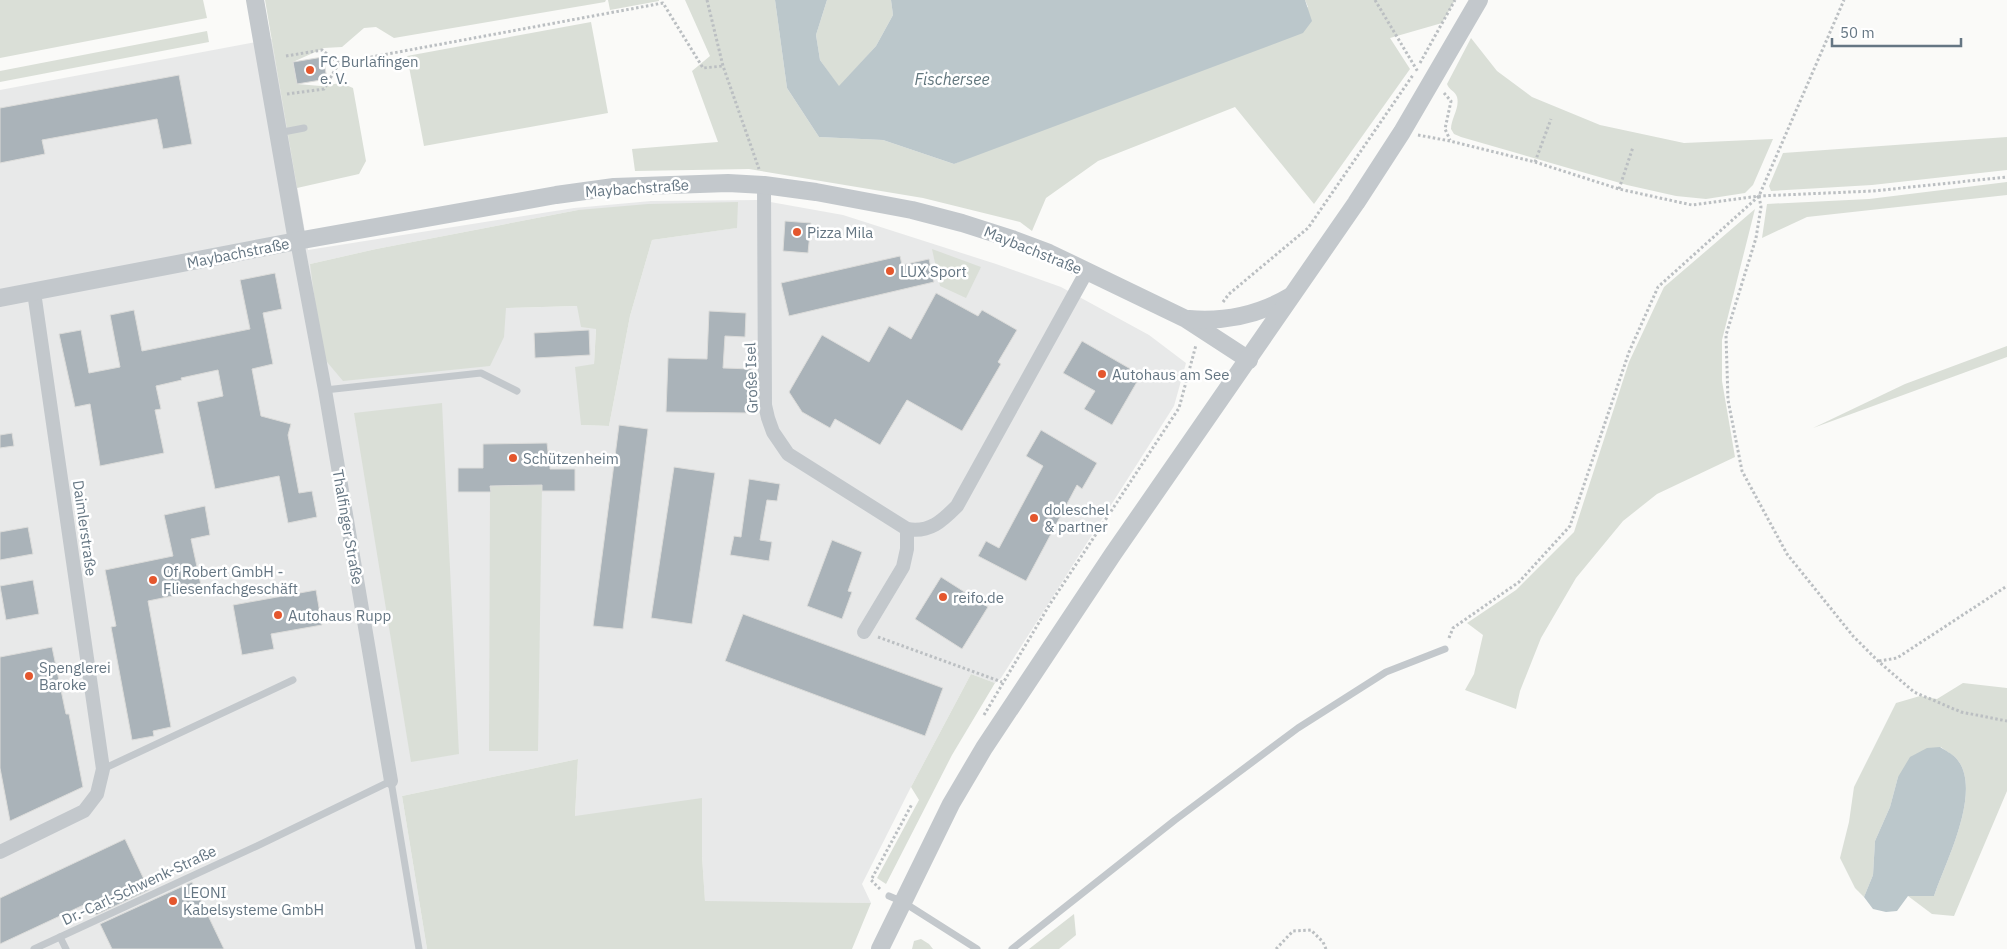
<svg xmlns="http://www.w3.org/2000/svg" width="2007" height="949" font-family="'IBM Plex Sans',sans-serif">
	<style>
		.built { fill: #e8e9e9; fill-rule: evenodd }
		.green { fill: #dadfd7 }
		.water { fill: #bbc7cb }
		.building { fill: #aab3b9; stroke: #dcdcda }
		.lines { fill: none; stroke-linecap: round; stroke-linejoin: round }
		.path { stroke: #bbbfc2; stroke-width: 3; stroke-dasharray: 2.5 2.5; stroke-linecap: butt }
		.service { stroke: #c3c8cc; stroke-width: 7 }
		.minor { stroke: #c3c8cc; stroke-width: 14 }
		.tertiary { stroke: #c3c8cc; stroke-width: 18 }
		.poi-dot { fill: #e4572e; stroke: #fff; stroke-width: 2 }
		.labels { text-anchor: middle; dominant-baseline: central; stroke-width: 5; stroke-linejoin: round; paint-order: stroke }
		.poi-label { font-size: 15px; fill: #657683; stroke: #fff; text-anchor: start }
		.street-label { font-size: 15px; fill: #657683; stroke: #fff }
		.water-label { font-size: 16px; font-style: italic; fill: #60757c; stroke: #fff }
	</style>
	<rect width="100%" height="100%" fill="#fafaf8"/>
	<path class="built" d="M272,39L308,250L574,208L651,201L759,200L843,215L996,264L1061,287L1149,335L1186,363L1174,406L1001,678L995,683L971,674L911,787L862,884L871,903L705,902L702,856L575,816L578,759L402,796L427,949H0V90ZM578,210L736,228L652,240L630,316L609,426L581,425L594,364L596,328L578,306L505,308L310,264L376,249Z"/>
	<g class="green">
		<path d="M0,0H203L207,18L0,58Z"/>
		<path d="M265,0H606L605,2L394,38L376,27L364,28L342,47L324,48L293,62L297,84L321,86L341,83L353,88L366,161L359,174L297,188Z"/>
		<path d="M608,0H659V1L610,10Z"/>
		<path d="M685,0H775L787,88L819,137L883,140L954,164L1308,7L1305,0H1455L1442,23L1390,38L1410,69L1314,204L1235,107L1098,161L1046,198L1032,231L1020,222L923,198L749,169L635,171L632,149L718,142L692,71L710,56Z"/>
		<path d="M827,0H891L893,15L876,46L839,87L820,60L816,35Z"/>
		<path d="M591,22L608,113L424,146L407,56Z"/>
		<path d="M207,31L209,42L0,82V71Z"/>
		<path d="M1471,38L1497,71L1532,97L1600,125L1684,143L1773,139L1753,185L1745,193L1706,199L1676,196L1627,185L1461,137L1454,134L1451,129C1451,118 1460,108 1457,97C1455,91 1449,90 1447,84Z"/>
		<path d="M2007,137V170L1872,185L1771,191L1769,186L1783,153Z"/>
		<path d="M2007,182V195L1807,217L1762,238L1767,204L1869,199Z"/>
		<path d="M738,202L737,228L652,240L630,316L609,426L581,425L575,367L594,364L596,329L581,327L577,306L506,308L504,337L490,366L343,381L322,356L310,264L376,249L578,210L648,204Z"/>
		<path d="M1755,209L1722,340V381L1735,457L1657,494L1623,521L1576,578L1541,638L1520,691L1516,709L1465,690L1474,674L1483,635L1467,623L1516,590L1574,532L1629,362L1664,287Z"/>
		<path d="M932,249L981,267L966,298L940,286Z"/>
		<path d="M2007,346V357L1813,428L1905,384Z"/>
		<path d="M442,403L459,754L411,762L354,413Z"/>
		<path d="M542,485L538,751H489L490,486Z"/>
		<path d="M971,674L995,683L952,755L886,884L877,878L919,800L911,787Z"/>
		<path d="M1963,683L2007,688V791L1954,916L1932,914L1908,896H1934C1945,863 1984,789 1956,758C1952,754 1945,751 1941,747L1898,777L1890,807L1875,841L1873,875L1864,897L1855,888L1840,858L1849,822L1854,787L1896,703L1920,696L1937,699Z"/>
		<path d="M578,759L575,816L702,798V856L705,901L871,903L852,949H427L402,796Z"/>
		<path d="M1074,914L1076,935L1059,949H1029Z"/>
		<path d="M921,939L929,944L933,949H912L914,941Z"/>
	</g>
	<g class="water">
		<path d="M775,0H827L816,35L820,60L839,86L876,46L893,15L891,0H1305L1312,21L1303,33L954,164L883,140L819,137L787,88Z"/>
		<path d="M1940,747C1945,750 1952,754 1956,758C1984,789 1945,863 1934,896H1908L1897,911L1886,912L1873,909L1864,897L1873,875L1875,841L1890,807L1898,777L1910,757L1927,748Z"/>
	</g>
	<g class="building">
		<path d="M323,57L327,79L297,84L293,62Z"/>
		<path d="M179,75L192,144L163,149L157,119L42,140L45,154L0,163V108Z"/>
		<path d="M785,221L811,223L808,253L783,251Z"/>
		<path d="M900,256L902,265L929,259L934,282L789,316L781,283Z"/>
		<path d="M275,273L282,309L263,313L273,364L252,369L261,416L291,424L288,435L299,493L312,491L317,517L288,523L279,476L215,489L197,402L223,396L218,370L181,378L182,380L156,386L161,409L155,410L164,453L100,466L90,404L75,407L59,334L81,330L89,373L120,367L110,315L134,310L142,351L250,329L240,280Z"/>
		<path d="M936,293L978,316L982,310L1017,330L998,362L1001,364L962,431L907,400L880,445L835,419L830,428L802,412L789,392L822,335L869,362L889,326L911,339Z"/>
		<path d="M709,311L746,313L745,337L725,336L723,368L752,369L750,413L666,412L668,358L707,359Z"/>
		<path d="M589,330L590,355L535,358L534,333Z"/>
		<path d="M1082,341L1141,375L1112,425L1084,409L1095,391L1063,373Z"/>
		<path d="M619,425L648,429L623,629L593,626Z"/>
		<path d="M1041,430L1097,463L1082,489L1077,485L1026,581L978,556L986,541L999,548L1043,466L1026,456Z"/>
		<path d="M12,433L14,446L0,448V435Z"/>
		<path d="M547,443L548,452H550V469H575V491H542V485L490,486L491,492H458V468H483V444Z"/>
		<path d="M674,467L715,473L692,624L651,618Z"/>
		<path d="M749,479L780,484L777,501L767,500L760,540L772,542L769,561L730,555L734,536L741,537Z"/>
		<path d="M205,506L210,535L191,539L202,590L148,601L171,727L153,731L154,736L132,740L111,627L116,626L105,570L173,556L164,515Z"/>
		<path d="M28,527L33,554L0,560V532Z"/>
		<path d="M832,540L862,552L848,591L852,592L842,619L807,606Z"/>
		<path d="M941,577L988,607L962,649L915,619Z"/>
		<path d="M33,580L39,614L6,620L0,586Z"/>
		<path d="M316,590L322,625L271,634L274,649L242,655L233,605Z"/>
		<path d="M743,614L943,688L925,736L725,661Z"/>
		<path d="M52,647L66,714H69L83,787L10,821L0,768V657Z"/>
		<path d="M125,839L149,890L96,915L90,902L0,944V898Z"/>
		<path d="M192,882L224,949H112L100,924Z"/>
	</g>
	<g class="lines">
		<g class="path">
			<path d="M707,0L723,66L759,169"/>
			<path d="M1375,0L1418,72"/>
			<path d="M286,56L322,50L339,63L663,3L703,68L723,66"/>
			<path d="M1420,63L1455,0"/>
			<path d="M1444,93L1451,101L1445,129L1450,140"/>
			<path d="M287,94L324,89L339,63"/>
			<path d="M1418,135L1450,141L1535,162L1619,189L1692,205L1759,196L1873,191L2007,177"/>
			<path d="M1535,162L1551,119"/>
			<path d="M1619,189L1633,147"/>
			<path d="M1759,196L1761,207L1756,238L1726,335L1728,400L1742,471L1787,554L1853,636L1878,661L1914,692L1961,712L2007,721"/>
			<path d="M1223,302L1229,294L1308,228L1413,75"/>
			<path d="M878,637L1002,682"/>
			<path d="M1449,638L1453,628L1519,582L1570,526L1629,352L1658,287L1759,196L1844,0"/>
			<path d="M1879,661L1897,658L2007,586"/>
			<path d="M984,715L1050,604L1179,408L1196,345"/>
			<path d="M880,889L871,880L912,804"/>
			<path d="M1276,949L1293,931L1311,930L1323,942L1326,949"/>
		</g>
		<g class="service">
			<path d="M278,133L304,128"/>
			<path d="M325,390L481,373L517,391"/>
			<path d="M103,769L293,680"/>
			<path d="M889,896L903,902L977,949"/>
			<path d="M60,937L66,949"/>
			<path d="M34,949L257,846L391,781L419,949"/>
			<path d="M1012,949L1175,820L1298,728L1386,672L1445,649"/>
		</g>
		<g class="minor">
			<path d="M764,185L765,405L768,418L773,432L788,454L907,529C930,533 942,521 957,506L1087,271"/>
			<path d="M297,241L325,390L391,781"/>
			<path d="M864,632L903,567L907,549V529"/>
			<path d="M0,852L84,811L97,794L103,769L34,292"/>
		</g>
		<g class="tertiary">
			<path d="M255,0L297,241"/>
			<path d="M0,298L297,241L556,195L614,187L728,183L764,185L816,192L912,210L962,223L1012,239L1049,253L1186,319L1249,360"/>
			<path d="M1189,319C1225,322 1259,315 1291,296"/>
			<path d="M880,949L951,804L984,748L1113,554L1356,203L1402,132L1479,0"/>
		</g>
	</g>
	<g class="poi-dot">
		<circle cx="310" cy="70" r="5"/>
		<circle cx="797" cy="232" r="5"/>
		<circle cx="890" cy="271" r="5"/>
		<circle cx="1102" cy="374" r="5"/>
		<circle cx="513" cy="458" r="5"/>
		<circle cx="1034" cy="518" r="5"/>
		<circle cx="153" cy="580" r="5"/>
		<circle cx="943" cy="597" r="5"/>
		<circle cx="278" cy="615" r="5"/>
		<circle cx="29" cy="676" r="5"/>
		<circle cx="173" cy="901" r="5"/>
	</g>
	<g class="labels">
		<g class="poi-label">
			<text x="320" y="61">FC Burlafingen<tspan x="320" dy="17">e. V.</tspan></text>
			<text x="807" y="232">Pizza Mila</text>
			<text x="900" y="271">LUX Sport</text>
			<text x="1112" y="374">Autohaus am See</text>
			<text x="523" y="458">Schützenheim</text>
			<text x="1044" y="509">doleschel<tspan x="1044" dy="17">&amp; partner</tspan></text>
			<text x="163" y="571">Of Robert GmbH -<tspan x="163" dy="17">Fliesenfachgeschäft</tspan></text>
			<text x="953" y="597">reifo.de</text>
			<text x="288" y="615">Autohaus Rupp</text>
			<text x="39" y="667">Spenglerei<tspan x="39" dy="17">Baroke</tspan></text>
			<text x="183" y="892">LEONI<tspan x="183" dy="17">Kabelsysteme GmbH</tspan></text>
		</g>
		<g class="street-label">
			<text transform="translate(637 188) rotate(-4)">Maybachstraße</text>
			<text transform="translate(1033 250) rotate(22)">Maybachstraße</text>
			<text transform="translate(238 253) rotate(-11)">Maybachstraße</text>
			<text transform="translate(751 378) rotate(-92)">Große Isel</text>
			<text transform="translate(348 527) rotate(80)">Thalfinger Straße</text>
			<text transform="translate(85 528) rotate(82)">Daimlerstraße</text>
			<text transform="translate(139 885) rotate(-25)">Dr.-Carl-Schwenk-Straße</text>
		</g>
		<g class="water-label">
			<text x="952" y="79">Fischersee</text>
		</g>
	</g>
	<path d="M1832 38v8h129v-8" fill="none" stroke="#657683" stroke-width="2.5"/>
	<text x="1840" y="38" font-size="15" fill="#657683" stroke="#ffffff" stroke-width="4" paint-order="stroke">50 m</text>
</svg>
